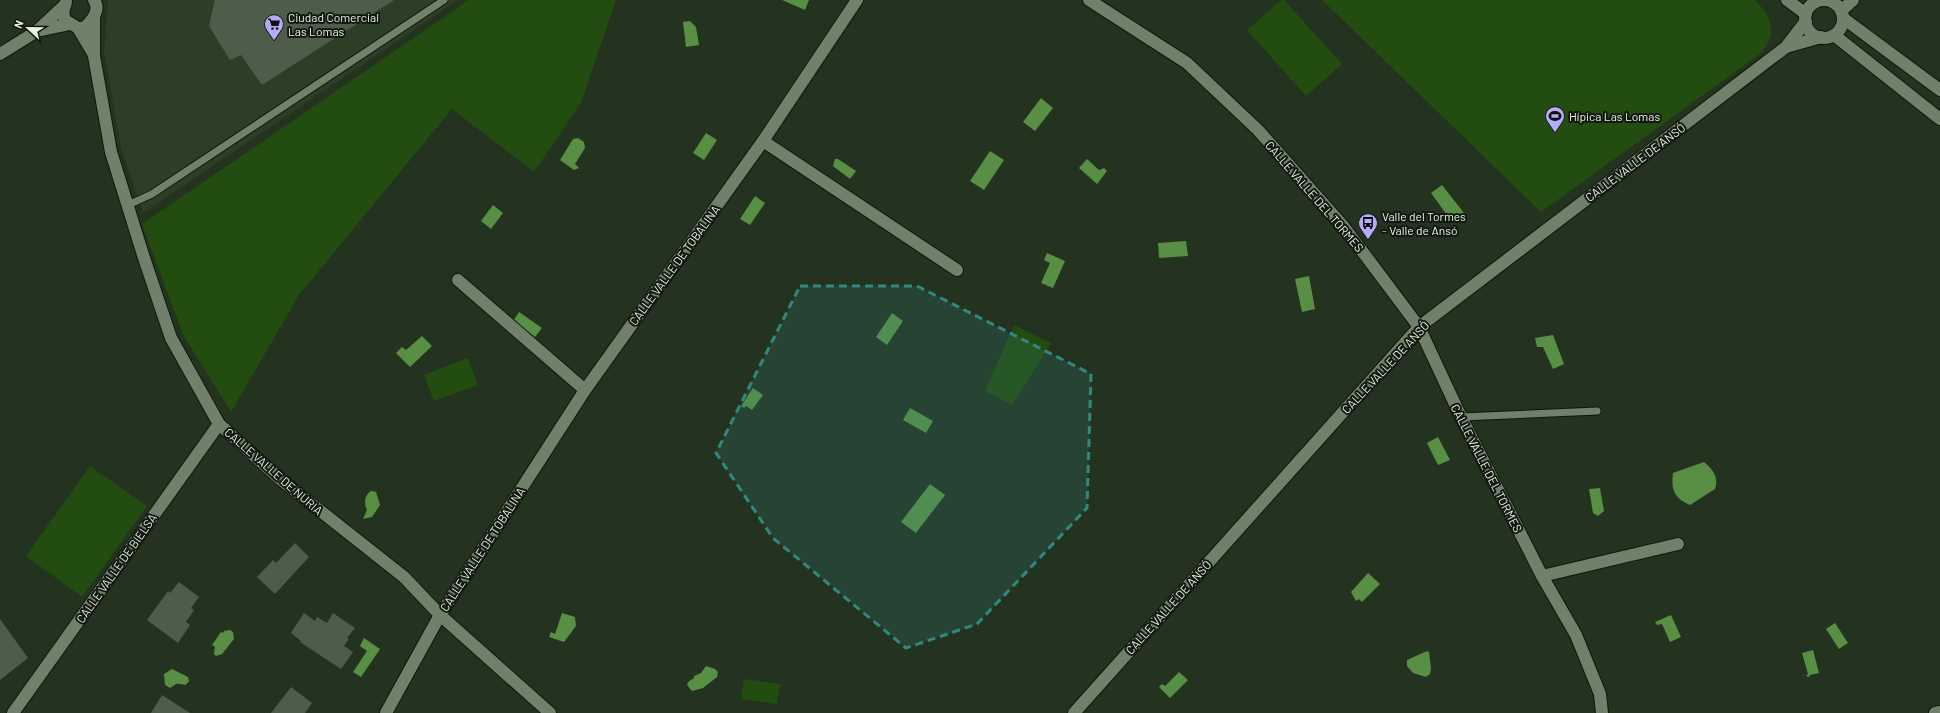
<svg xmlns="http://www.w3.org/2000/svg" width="1940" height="713" font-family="Barlow,sans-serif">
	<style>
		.built { fill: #2d3e27 }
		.green { fill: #234c11 }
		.water { fill: #588f44 }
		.building { fill: #4e5d49 }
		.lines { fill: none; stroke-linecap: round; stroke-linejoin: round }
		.service-casing { stroke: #0d1909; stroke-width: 9 }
		.minor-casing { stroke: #0d1909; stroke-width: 14 }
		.service { stroke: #70806b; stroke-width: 7 }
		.minor { stroke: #70806b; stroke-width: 12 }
		.marked { fill: #308980; fill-opacity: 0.2; stroke: #308980; stroke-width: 3; stroke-dasharray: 8 5; stroke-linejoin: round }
		.labels { text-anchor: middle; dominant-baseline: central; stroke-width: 4; stroke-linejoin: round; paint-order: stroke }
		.poi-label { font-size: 12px; fill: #eaf3e7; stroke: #121810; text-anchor: start }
		.street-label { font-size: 12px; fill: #eaf3e7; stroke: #121810 }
	</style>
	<rect width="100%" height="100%" fill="#243220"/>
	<path class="built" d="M108,0H458L143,213L121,148L104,52Z"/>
	<g class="green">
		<path d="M469,0H616L581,103L534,172L452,109L299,295L231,412L183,335L142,224Z"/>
		<path d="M1281,0H1284L1342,64L1306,96L1247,30Z"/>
		<path d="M1322,0H1755C1773,18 1778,34 1760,54L1541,212Z"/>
		<path d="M1014,325L1051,343L1012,405L985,391Z"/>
		<path d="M468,358L478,385L434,401L424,375Z"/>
		<path d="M90,466L147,506L82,597L26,556Z"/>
		<path d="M744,679L780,684L777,704L741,699Z"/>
	</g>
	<g class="water">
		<path d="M782,0H809L805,10Z"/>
		<path d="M690,21L696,27L699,45L686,47L683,22Z"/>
		<path d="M1041,98L1053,108L1035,131L1023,122Z"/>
		<path d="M706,133L717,140L704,160L693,153Z"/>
		<path d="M578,138L584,142L585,148L575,164L579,168L574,170L560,160L573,139Z"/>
		<path d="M990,151L1004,160L984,190L970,181Z"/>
		<path d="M835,159H838L856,171L850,179L833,166Z"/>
		<path d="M1087,159L1099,170L1104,168L1107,171L1097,184L1079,168Z"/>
		<path d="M1442,185L1464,213L1452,222L1431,193Z"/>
		<path d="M755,196L765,203L750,225L740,219Z"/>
		<path d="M493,205L503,213L491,229L481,221Z"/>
		<path d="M1186,241L1188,256L1159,258L1158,243Z"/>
		<path d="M1047,253L1065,261L1053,288L1041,283L1050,263L1044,260Z"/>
		<path d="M1309,276L1315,309L1302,312L1295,279Z"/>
		<path d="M519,312L542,328L535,337L513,321Z"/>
		<path d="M892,313L903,321L887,345L876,337Z"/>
		<path d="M1553,335L1564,364L1553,369L1543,347H1537L1535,338Z"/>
		<path d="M422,336L432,346L410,367L396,353L402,347L406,350Z"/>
		<path d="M753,388L763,395L752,410L746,406L744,408L741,406Z"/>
		<path d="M910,408L933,421L926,433L903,420Z"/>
		<path d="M1438,437L1450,460L1438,465L1427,443Z"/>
		<path d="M1704,462C1713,469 1719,478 1715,489L1690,505C1674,498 1671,490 1673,473Z"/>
		<path d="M930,484L945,495L916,533L901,522Z"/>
		<path d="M1600,488L1604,511L1598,516L1593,513L1589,489Z"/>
		<path d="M371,491L376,492L380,505L372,517L363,519L367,510C364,504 364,495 371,491Z"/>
		<path d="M1368,573L1380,584L1362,602L1359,599L1356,601L1351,592Z"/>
		<path d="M562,613L575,617L576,626L564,642L549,637L551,632L555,634Z"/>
		<path d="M1671,615L1681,637L1670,642L1662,624L1657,625L1655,622Z"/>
		<path d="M1835,623L1848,643L1839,649L1826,629Z"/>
		<path d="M230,630L233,632L234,639L222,654L216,656L214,654L215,647L212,645L221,632L223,633L224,631Z"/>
		<path d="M364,638L380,649L361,677L353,672L367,651L360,646Z"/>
		<path d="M1813,650L1819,673L1810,675L1809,677L1806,676L1808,674L1802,653Z"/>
		<path d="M1427,651L1429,652L1431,669L1430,674L1426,677L1413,673L1407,666V660Z"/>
		<path d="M706,666L715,669L718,672L717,677L703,688L692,691L687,685L688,682L694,678V676L701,673Z"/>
		<path d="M172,669L188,677L189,681C185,688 183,683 176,684L170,688L165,685L164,674Z"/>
		<path d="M1179,672L1188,680L1170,698L1159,687L1162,684L1165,686Z"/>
	</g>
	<g class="building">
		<path d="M215,0H394L262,85L241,55L230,60L209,26Z"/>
		<path d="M295,543L309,557L275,594L257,577L273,560L276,563Z"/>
		<path d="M179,582L199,597L191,608L194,610L186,622L190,625L178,643L147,620L168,591L170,593Z"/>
		<path d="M304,613L315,621L317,617L327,623L333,613L355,628L347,638L349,639L344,646L353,652L341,669L300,642L301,641L291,633Z"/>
		<path d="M0,619L28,658L0,680Z"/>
		<path d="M291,687L312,703L305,713H271Z"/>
		<path d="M162,695L190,713H151Z"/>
	</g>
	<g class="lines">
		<g class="service-casing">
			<g id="service">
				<path d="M128,205L152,194L444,0"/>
				<path d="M1461,417L1597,411"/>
			</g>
		</g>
		<g class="minor-casing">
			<g id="minor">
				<path d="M1089,0L1187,63L1258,130L1344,227L1419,327L1461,417L1542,576L1576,635L1600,694L1602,713"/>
				<path d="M1787,0L1806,14"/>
				<circle cx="1824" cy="19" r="19"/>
				<path d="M66,2L63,13L65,20L78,28H84C92,21 101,10 94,0"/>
				<path d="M1841,11L1853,0"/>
				<path d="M94,17V56L111,152L144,258L171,338L219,424L280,479L404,577L440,615L550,713"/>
				<path d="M1843,18L1940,90"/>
				<path d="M78,28L94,55"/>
				<path d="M37,31L70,24"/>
				<path d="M1834,35L1940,119"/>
				<path d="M1786,47L1821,37"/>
				<path d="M0,54L37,31L65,5"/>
				<path d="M763,141L957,270"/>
				<path d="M458,280L585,390"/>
				<path d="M1542,576L1678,544"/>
				<path d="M13,713L219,424"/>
				<path d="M386,713L440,615L585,390L763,141L857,0"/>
				<path d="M1074,713L1419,327L1786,47L1806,21"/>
				<path d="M1935,713L1940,712"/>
			</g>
		</g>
		<use href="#service" class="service"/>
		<use href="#minor" class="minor"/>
	</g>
	<path class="marked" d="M800,286H917L1091,374L1087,508L977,624L906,648L773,538L716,453Z"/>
	<defs>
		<g id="supermarket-pin" transform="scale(1)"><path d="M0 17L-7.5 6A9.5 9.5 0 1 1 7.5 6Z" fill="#b4acf9" stroke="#121810"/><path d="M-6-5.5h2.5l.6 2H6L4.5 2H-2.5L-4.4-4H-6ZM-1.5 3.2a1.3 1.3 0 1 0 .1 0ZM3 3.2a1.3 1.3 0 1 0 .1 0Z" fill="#111"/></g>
		<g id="stadium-pin" transform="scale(1)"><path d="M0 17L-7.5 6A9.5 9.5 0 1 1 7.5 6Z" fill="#b4acf9" stroke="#121810"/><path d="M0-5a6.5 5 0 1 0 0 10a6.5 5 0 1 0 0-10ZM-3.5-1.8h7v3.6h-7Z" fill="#111"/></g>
		<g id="bus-pin" transform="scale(1)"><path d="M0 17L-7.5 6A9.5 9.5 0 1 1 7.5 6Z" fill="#b4acf9" stroke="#121810"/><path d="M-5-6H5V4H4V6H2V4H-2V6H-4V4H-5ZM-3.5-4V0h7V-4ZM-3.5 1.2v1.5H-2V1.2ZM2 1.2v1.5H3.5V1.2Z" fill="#111"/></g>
	</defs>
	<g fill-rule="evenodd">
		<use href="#supermarket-pin" x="274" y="24"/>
		<use href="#stadium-pin" x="1555" y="116"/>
		<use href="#bus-pin" x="1368" y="223"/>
	</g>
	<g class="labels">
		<g class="poi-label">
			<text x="288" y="17">Ciudad Comercial<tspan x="288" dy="14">Las Lomas</tspan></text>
			<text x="1569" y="116">Hípica Las Lomas</text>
			<text x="1382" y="216">Valle del Tormes<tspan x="1382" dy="14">- Valle de Ansó</tspan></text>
		</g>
		<g class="street-label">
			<text transform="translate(1635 162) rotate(-37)">CALLE VALLE DE ANSÓ</text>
			<text transform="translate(1315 196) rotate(49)">CALLE VALLE DEL TORMES</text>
			<text transform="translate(674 265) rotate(-54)">CALLE VALLE DE TOBALINA</text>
			<text transform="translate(1385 367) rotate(-47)">CALLE VALLE DE ANSÓ</text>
			<text transform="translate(1487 468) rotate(63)">CALLE VALLE DEL TORMES</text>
			<text transform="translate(274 471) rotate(41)">CALLE VALLE DE NURIA</text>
			<text transform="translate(482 549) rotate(-57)">CALLE VALLE DE TOBALINA</text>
			<text transform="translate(116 568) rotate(-55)">CALLE VALLE DE BIELSA</text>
			<text transform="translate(1168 607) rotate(-48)">CALLE VALLE DE ANSÓ</text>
		</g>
	</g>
	<g transform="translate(28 28) rotate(292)" stroke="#121810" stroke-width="3" paint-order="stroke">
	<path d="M0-3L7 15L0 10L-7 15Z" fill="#eaf3e7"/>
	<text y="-6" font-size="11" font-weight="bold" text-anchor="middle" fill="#eaf3e7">N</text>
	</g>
</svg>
